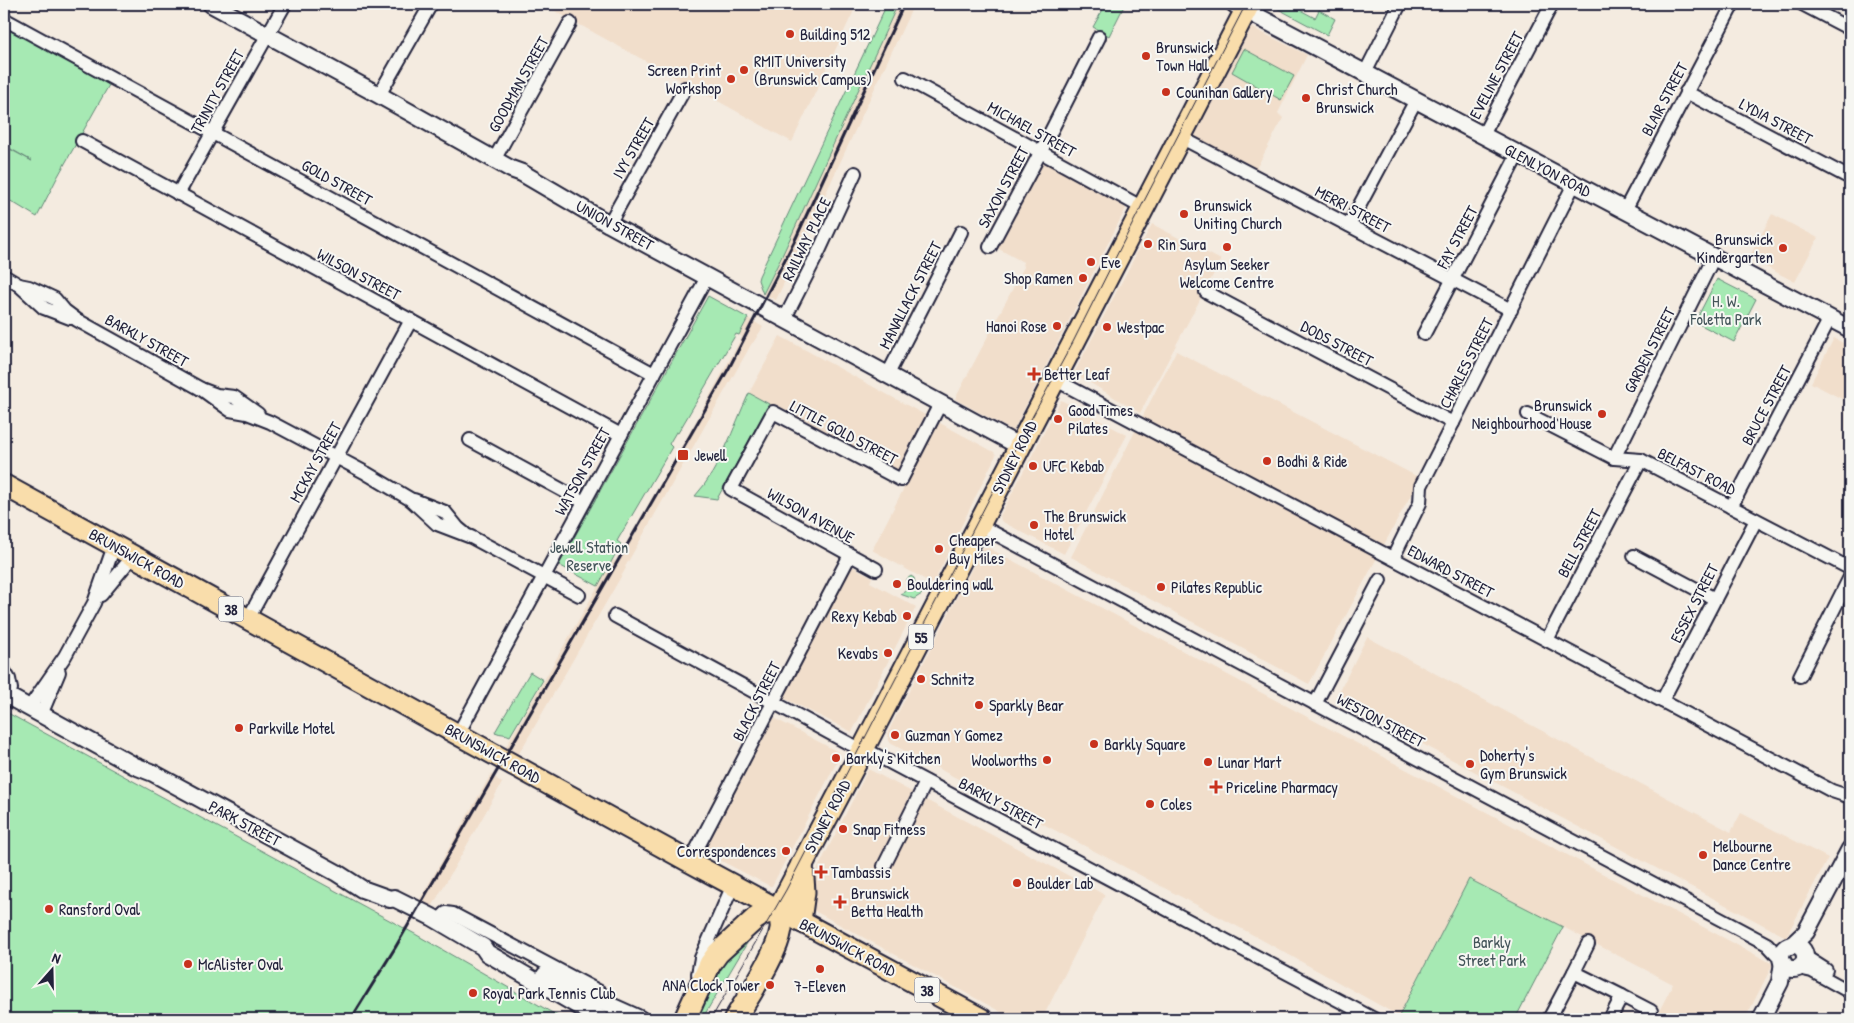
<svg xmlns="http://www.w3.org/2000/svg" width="1854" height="1023" font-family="'Patrick Hand',sans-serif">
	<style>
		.built { fill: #f1decb }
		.green { fill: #a6e9b3; stroke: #648677 }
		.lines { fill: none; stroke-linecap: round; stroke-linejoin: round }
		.minor-casing { stroke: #22223b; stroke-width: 16 }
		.tertiary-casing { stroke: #22223b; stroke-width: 20 }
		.primary-casing { stroke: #22223b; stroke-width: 24 }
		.trunk-casing { stroke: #22223b; stroke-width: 25 }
		.minor { stroke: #f6f6f2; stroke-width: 12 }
		.tertiary { stroke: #f6f6f2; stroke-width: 16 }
		.primary { stroke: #f9ddab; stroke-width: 20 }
		.trunk { stroke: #f9ddab; stroke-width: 21 }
		.tram { stroke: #22223b; stroke-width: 1 }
		.rail { stroke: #22223b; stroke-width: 3 }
		.poi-dot { fill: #c8321e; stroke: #f6f6f2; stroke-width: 2 }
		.labels { text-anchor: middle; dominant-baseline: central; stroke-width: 4; stroke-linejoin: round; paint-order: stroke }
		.shield { fill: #f6f6f2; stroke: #626272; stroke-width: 1 }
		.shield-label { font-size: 15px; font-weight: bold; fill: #22223b }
		.poi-label { font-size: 16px; fill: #22223b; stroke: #f6f6f2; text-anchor: start }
		.street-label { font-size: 16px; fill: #22223b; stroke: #f6f6f2 }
		.park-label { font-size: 16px; fill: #435459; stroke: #f6f6f2 }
	</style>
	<rect width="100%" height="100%" fill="#f4ebe0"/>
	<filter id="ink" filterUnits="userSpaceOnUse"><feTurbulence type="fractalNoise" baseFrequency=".02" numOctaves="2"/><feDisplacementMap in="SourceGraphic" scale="10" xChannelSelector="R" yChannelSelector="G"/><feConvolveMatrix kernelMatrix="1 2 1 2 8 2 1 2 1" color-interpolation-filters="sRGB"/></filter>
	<g filter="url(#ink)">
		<g class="built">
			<path d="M542,4H857L792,142Z"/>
			<path d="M898,4H914L776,300L763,294L781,258Z"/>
			<path d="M1251,27L1307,55L1278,113L1283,118L1256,169L1194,137Z"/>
			<path d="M1041,160L1126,208L1013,431L955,399L1024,267L1023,262L997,248Z"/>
			<path d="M1772,214L1818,238L1795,282L1749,258Z"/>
			<path d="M1152,224L1221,260L1140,413L1074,373Z"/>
			<path d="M748,318L763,327L753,343H752L625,567L626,568L517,757L504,750L613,560L616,561L690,432L742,337L739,335Z"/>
			<path d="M780,336L925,415L897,470L787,410L769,404L749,393Z"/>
			<path d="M1834,338L1850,347V403L1811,383Z"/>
			<path d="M1176,351L1420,478L1309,684L1071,557Z"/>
			<path d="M1061,400L1127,435L1064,554L1001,521L1000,516Z"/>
			<path d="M938,422L994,452L996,455L933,584L872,550Z"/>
			<path d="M983,547H987L1773,964L1745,1019H1655L1673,984L1470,879L1399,1016L1244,930L890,743L887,734Z"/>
			<path d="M850,565L872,577L870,582L916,607L852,732L782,697Z"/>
			<path d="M1367,637L1731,832L1741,813L1828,858L1786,937L1336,698Z"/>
			<path d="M774,718L838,752L840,756L772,886H770L704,852Z"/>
			<path d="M868,770H870L912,792L877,863L889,870L926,800L1105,895L1042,1019H1014L809,908L815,874Z"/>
			<path d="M491,774L502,783L432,907L419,901Z"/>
		</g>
		<g class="green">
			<path d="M887,4H898L781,258L763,294L758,280L759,276Z"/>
			<path d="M1106,4H1125L1109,36L1093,27Z"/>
			<path d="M1269,4H1289L1315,18L1319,10L1335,19L1327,35Z"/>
			<path d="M4,24L109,85L58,176L37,217L4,197V146L32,161L4,145Z"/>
			<path d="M1244,49L1294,76L1281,100L1232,72Z"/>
			<path d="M1717,279L1756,299L1734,342L1695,322Z"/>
			<path d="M708,296L748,318L739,335L736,334L678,433L676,432L669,444L672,447L617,541L621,544L598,586L559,565Z"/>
			<path d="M749,393L769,404L717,499L695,496C721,468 733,428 749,393Z"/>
			<path d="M911,576L914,578L915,583L922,587V594L914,599L900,594L906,591L909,585L907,584V579Z"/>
			<path d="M530,672L543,680L510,736C505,733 501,735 495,732Z"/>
			<path d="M4,711L415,934L563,1019H4Z"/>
			<path d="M1469,879L1563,927L1515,1019H1405L1399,1016Z"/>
			<path d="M756,928L702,1019H697L698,1012L716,966Z"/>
		</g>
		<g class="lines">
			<g class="minor-casing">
				<g id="minor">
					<path d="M1802,4L1850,29"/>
					<path d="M4,19L654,374"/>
					<path d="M1365,73L1400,4"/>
					<path d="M905,78L1143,208"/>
					<path d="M1686,92L1850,178"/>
					<path d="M379,95L431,4"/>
					<path d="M1483,135L1552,4"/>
					<path d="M1180,137L1511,310"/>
					<path d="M82,141L621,435"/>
					<path d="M494,160L570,23"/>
					<path d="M178,194L285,4"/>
					<path d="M1625,210L1733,4"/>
					<path d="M609,224L685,88"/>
					<path d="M1349,225L1416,100"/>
					<path d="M990,247L1040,153L1099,37"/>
					<path d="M4,276L19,285L44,308L70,318"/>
					<path d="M19,285L29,287L55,299L65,311L77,320L201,389L217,395L234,397L258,414"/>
					<path d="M1206,292L1453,423"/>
					<path d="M785,318L819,251L855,173"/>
					<path d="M1424,334L1518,154"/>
					<path d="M888,374L961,232"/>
					<path d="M1054,379L1832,791L1850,797"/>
					<path d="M201,389L230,410L247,413L270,422L366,473L410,499L437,524L471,537L579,595"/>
					<path d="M1528,414L1614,458L1641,460L1849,568"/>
					<path d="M470,440L584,502"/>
					<path d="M1614,458L1714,257"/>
					<path d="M414,500L445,512L458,528L464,533"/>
					<path d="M1731,507L1830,318"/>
					<path d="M979,525L1767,944L1781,959"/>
					<path d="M1634,556L1715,599"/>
					<path d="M1393,558L1420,503L1421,486L1574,184"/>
					<path d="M876,569L731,489L773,412L901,480L940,404"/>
					<path d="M101,595L133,556"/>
					<path d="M615,616L848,743L874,754L1374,1019"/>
					<path d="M248,619L411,320"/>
					<path d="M1547,640L1641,460"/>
					<path d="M4,671L9,679L11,689"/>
					<path d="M1800,676L1850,577"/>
					<path d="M1662,701L1756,520"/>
					<path d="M1315,704L1380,580"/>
					<path d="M29,708L65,656L94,603L114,546"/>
					<path d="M41,715L59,672"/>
					<path d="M458,734L707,277"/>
					<path d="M690,862L850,555"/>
					<path d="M884,866L926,782"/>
					<path d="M439,920L446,913L453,914L600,992L597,999"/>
					<path d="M1804,956L1826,970"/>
					<path d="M1798,968L1812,971L1850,992"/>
					<path d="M1574,972L1588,944"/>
					<path d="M698,974L701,958L733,885"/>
					<path d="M1622,996L1651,1011"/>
					<path d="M1549,1019L1574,972L1622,996L1610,1019"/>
				</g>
			</g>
			<g class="tertiary-casing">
				<g id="tertiary">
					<path d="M211,4L379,95L511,169L522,173L609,224L1019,446"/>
					<path d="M1234,4L1850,329"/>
					<path d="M4,694L135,766L153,773L337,873L362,889L390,899L394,898L432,917L483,947L487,953L601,1019"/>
					<circle cx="1793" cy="957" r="12"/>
					<path d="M1791,946L1806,932L1850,849"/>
					<path d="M545,975L562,984L640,1019"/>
					<path d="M1761,1019L1780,982L1783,962"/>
				</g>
			</g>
			<g class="primary-casing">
				<path id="primary" d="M4,485L690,862L982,1019"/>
			</g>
			<g class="trunk-casing">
				<g id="trunk">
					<path d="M778,910L863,749L1249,4"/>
					<path d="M800,921L804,892L802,864"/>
					<path d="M685,1019L710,964L718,953L755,919L763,914L778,910"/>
					<path d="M735,1019C749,995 777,955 781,929C782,922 779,916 778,910"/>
				</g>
			</g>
			<use href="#minor" class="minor"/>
			<use href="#tertiary" class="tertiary"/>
			<use href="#primary" class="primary"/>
			<use href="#trunk" class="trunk"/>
			<path class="tram" d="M711,1019L786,890L1017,445L1073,342L1141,207L1246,4"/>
			<path class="rail" d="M351,1019L395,948L729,368L795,240L904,4"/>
		</g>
	</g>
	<g class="poi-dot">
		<circle cx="790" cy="34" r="5"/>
		<circle cx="1146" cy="56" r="5"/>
		<circle cx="744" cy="70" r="5"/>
		<circle cx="731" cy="79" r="5"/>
		<circle cx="1166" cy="92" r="5"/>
		<circle cx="1306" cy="98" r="5"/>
		<circle cx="1184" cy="214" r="5"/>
		<circle cx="1148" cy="244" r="5"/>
		<circle cx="1227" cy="247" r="5"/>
		<circle cx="1783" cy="248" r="5"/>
		<circle cx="1091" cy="262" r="5"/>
		<circle cx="1083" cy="278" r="5"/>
		<circle cx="1057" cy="326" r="5"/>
		<circle cx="1107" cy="327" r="5"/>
		<path d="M1031.5 366.5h5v5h5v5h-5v5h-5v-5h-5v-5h5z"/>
		<circle cx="1602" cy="414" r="5"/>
		<circle cx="1058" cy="419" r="5"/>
		<rect x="677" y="449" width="12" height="12" rx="2.5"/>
		<circle cx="1267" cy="461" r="5"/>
		<circle cx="1033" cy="466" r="5"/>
		<circle cx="1034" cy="525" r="5"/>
		<circle cx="939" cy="549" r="5"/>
		<circle cx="897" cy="584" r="5"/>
		<circle cx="1161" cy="587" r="5"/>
		<circle cx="907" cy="616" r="5"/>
		<circle cx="888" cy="653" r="5"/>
		<circle cx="921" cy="679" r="5"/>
		<circle cx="979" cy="705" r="5"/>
		<circle cx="239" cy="728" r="5"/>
		<circle cx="895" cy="735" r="5"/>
		<circle cx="1094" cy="744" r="5"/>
		<circle cx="836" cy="758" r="5"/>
		<circle cx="1047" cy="760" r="5"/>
		<circle cx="1208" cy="762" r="5"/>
		<circle cx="1470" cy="764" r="5"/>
		<path d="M1213.5 779.5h5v5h5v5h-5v5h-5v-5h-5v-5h5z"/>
		<circle cx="1150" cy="804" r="5"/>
		<circle cx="843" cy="829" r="5"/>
		<circle cx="786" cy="851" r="5"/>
		<circle cx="1703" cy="855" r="5"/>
		<path d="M818.5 864.5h5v5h5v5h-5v5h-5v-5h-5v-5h5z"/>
		<circle cx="1017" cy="883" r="5"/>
		<path d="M837.5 894.5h5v5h5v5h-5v5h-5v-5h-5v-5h5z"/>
		<circle cx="49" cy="909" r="5"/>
		<circle cx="188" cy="964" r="5"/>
		<circle cx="820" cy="969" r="5"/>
		<circle cx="770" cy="985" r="5"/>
		<circle cx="473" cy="993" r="5"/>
	</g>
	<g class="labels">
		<g class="shield">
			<rect x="218.5" y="596.5" width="25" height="25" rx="4"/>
			<rect x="908.5" y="624.5" width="25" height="25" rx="4"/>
			<rect x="914.5" y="977.5" width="25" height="25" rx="4"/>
		</g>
		<g class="shield-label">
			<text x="231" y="609">38</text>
			<text x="921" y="637">55</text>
			<text x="927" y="990">38</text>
		</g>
		<g class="poi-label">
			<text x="800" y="34">Building 512</text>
			<text x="1156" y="47">Brunswick<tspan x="1156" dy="18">Town Hall</tspan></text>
			<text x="754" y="61">RMIT University<tspan x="754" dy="18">(Brunswick Campus)</tspan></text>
			<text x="721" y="70" text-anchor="end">Screen Print<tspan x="721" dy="18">Workshop</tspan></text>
			<text x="1316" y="89">Christ Church<tspan x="1316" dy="18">Brunswick</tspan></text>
			<text x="1176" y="92">Counihan Gallery</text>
			<text x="1194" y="205">Brunswick<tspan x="1194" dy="18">Uniting Church</tspan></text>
			<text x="1773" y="239" text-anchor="end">Brunswick<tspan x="1773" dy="18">Kindergarten</tspan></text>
			<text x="1158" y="244">Rin Sura</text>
			<text x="1101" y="262">Eve</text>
			<text x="1227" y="264" text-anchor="middle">Asylum Seeker<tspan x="1227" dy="18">Welcome Centre</tspan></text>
			<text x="1073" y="278" text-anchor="end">Shop Ramen</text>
			<text x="1047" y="326" text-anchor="end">Hanoi Rose</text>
			<text x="1117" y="327">Westpac</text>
			<text x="1044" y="374">Better Leaf</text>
			<text x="1592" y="405" text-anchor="end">Brunswick<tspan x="1592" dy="18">Neighbourhood House</tspan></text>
			<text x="1068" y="410">Good Times<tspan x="1068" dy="18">Pilates</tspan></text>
			<text x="694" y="455">Jewell</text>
			<text x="1277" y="461">Bodhi &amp; Ride</text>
			<text x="1043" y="466">UFC Kebab</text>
			<text x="1044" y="516">The Brunswick<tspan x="1044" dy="18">Hotel</tspan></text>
			<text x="949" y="540">Cheaper<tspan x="949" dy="18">Buy Miles</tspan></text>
			<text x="907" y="584">Bouldering wall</text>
			<text x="1171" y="587">Pilates Republic</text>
			<text x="897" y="616" text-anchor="end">Rexy Kebab</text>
			<text x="878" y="653" text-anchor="end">Kevabs</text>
			<text x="931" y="679">Schnitz</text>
			<text x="989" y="705">Sparkly Bear</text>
			<text x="249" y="728">Parkville Motel</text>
			<text x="905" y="735">Guzman Y Gomez</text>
			<text x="1104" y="744">Barkly Square</text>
			<text x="1480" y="755">Doherty's<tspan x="1480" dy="18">Gym Brunswick</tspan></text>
			<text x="846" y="758">Barkly's Kitchen</text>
			<text x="1037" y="760" text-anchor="end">Woolworths</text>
			<text x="1218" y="762">Lunar Mart</text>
			<text x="1226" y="787">Priceline Pharmacy</text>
			<text x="1160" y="804">Coles</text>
			<text x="853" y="829">Snap Fitness</text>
			<text x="1713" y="846">Melbourne<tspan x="1713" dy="18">Dance Centre</tspan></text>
			<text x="776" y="851" text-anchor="end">Correspondences</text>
			<text x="831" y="872">Tambassis</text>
			<text x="1027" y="883">Boulder Lab</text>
			<text x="851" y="893">Brunswick<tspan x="851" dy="18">Betta Health</tspan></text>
			<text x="59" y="909">Ransford Oval</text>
			<text x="198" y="964">McAlister Oval</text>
			<text x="760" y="985" text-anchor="end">ANA Clock Tower</text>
			<text x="820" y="986" text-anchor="middle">7-Eleven</text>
			<text x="483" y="993">Royal Park Tennis Club</text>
		</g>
		<g class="street-label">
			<text transform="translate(1496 75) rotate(-62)">EVELINE STREET</text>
			<text transform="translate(518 84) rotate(-61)">GOODMAN STREET</text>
			<text transform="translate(217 91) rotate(-61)">TRINITY STREET</text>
			<text transform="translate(1664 99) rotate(-62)">BLAIR STREET</text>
			<text transform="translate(1776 121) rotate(28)">LYDIA STREET</text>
			<text transform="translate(1032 129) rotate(29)">MICHAEL STREET</text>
			<text transform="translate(633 148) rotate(-60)">IVY STREET</text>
			<text transform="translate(1548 170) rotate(28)">GLENLYON ROAD</text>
			<text transform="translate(337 182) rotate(29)">GOLD STREET</text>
			<text transform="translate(1003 187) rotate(-62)">SAXON STREET</text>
			<text transform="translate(1353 209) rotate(28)">MERRI STREET</text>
			<text transform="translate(615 225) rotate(29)">UNION STREET</text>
			<text transform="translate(1457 237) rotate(-62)">FAY STREET</text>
			<text transform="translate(806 239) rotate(-64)">RAILWAY PLACE</text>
			<text transform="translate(359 274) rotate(28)">WILSON STREET</text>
			<text transform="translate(910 295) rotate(-63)">MANALLACK STREET</text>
			<text transform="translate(147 340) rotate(29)">BARKLY STREET</text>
			<text transform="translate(1337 343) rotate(28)">DODS STREET</text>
			<text transform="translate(1649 350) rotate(-63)">GARDEN STREET</text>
			<text transform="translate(1466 363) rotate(-63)">CHARLES STREET</text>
			<text transform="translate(1766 405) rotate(-62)">BRUCE STREET</text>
			<text transform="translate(844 432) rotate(28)">LITTLE GOLD STREET</text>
			<text transform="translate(1014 457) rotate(-63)">SYDNEY ROAD</text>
			<text transform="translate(315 462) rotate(-61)">MCKAY STREET</text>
			<text transform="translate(582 471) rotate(-61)">WATSON STREET</text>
			<text transform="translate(1697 471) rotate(27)">BELFAST ROAD</text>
			<text transform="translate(811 515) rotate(29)">WILSON AVENUE</text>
			<text transform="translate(1579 543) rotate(-62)">BELL STREET</text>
			<text transform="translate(137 558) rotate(29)">BRUNSWICK ROAD</text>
			<text transform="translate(1451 571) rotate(28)">EDWARD STREET</text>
			<text transform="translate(1694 603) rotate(-63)">ESSEX STREET</text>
			<text transform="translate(756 701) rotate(-63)">BLACK STREET</text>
			<text transform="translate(1381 720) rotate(28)">WESTON STREET</text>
			<text transform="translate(493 753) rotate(29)">BRUNSWICK ROAD</text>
			<text transform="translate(1001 803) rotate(28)">BARKLY STREET</text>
			<text transform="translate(827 816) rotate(-62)">SYDNEY ROAD</text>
			<text transform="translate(245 823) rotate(28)">PARK STREET</text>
			<text transform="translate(848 947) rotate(28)">BRUNSWICK ROAD</text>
		</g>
		<g class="park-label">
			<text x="1726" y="301">H. W.<tspan x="1726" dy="18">Foletta Park</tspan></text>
			<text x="589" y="547">Jewell Station<tspan x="589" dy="18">Reserve</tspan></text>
			<text x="1492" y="942">Barkly<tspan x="1492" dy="18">Street Park</tspan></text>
		</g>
	</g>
	<rect width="1854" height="1023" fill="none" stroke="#f6f6f2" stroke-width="20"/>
	<rect x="10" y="10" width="1834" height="1003" fill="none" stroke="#22223b" stroke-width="2" filter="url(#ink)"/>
	<g transform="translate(52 970) rotate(20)" stroke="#f6f6f2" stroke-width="4" paint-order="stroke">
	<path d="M0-4L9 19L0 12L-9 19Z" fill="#22223b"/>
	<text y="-8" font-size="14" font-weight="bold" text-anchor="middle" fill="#22223b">N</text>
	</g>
</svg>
